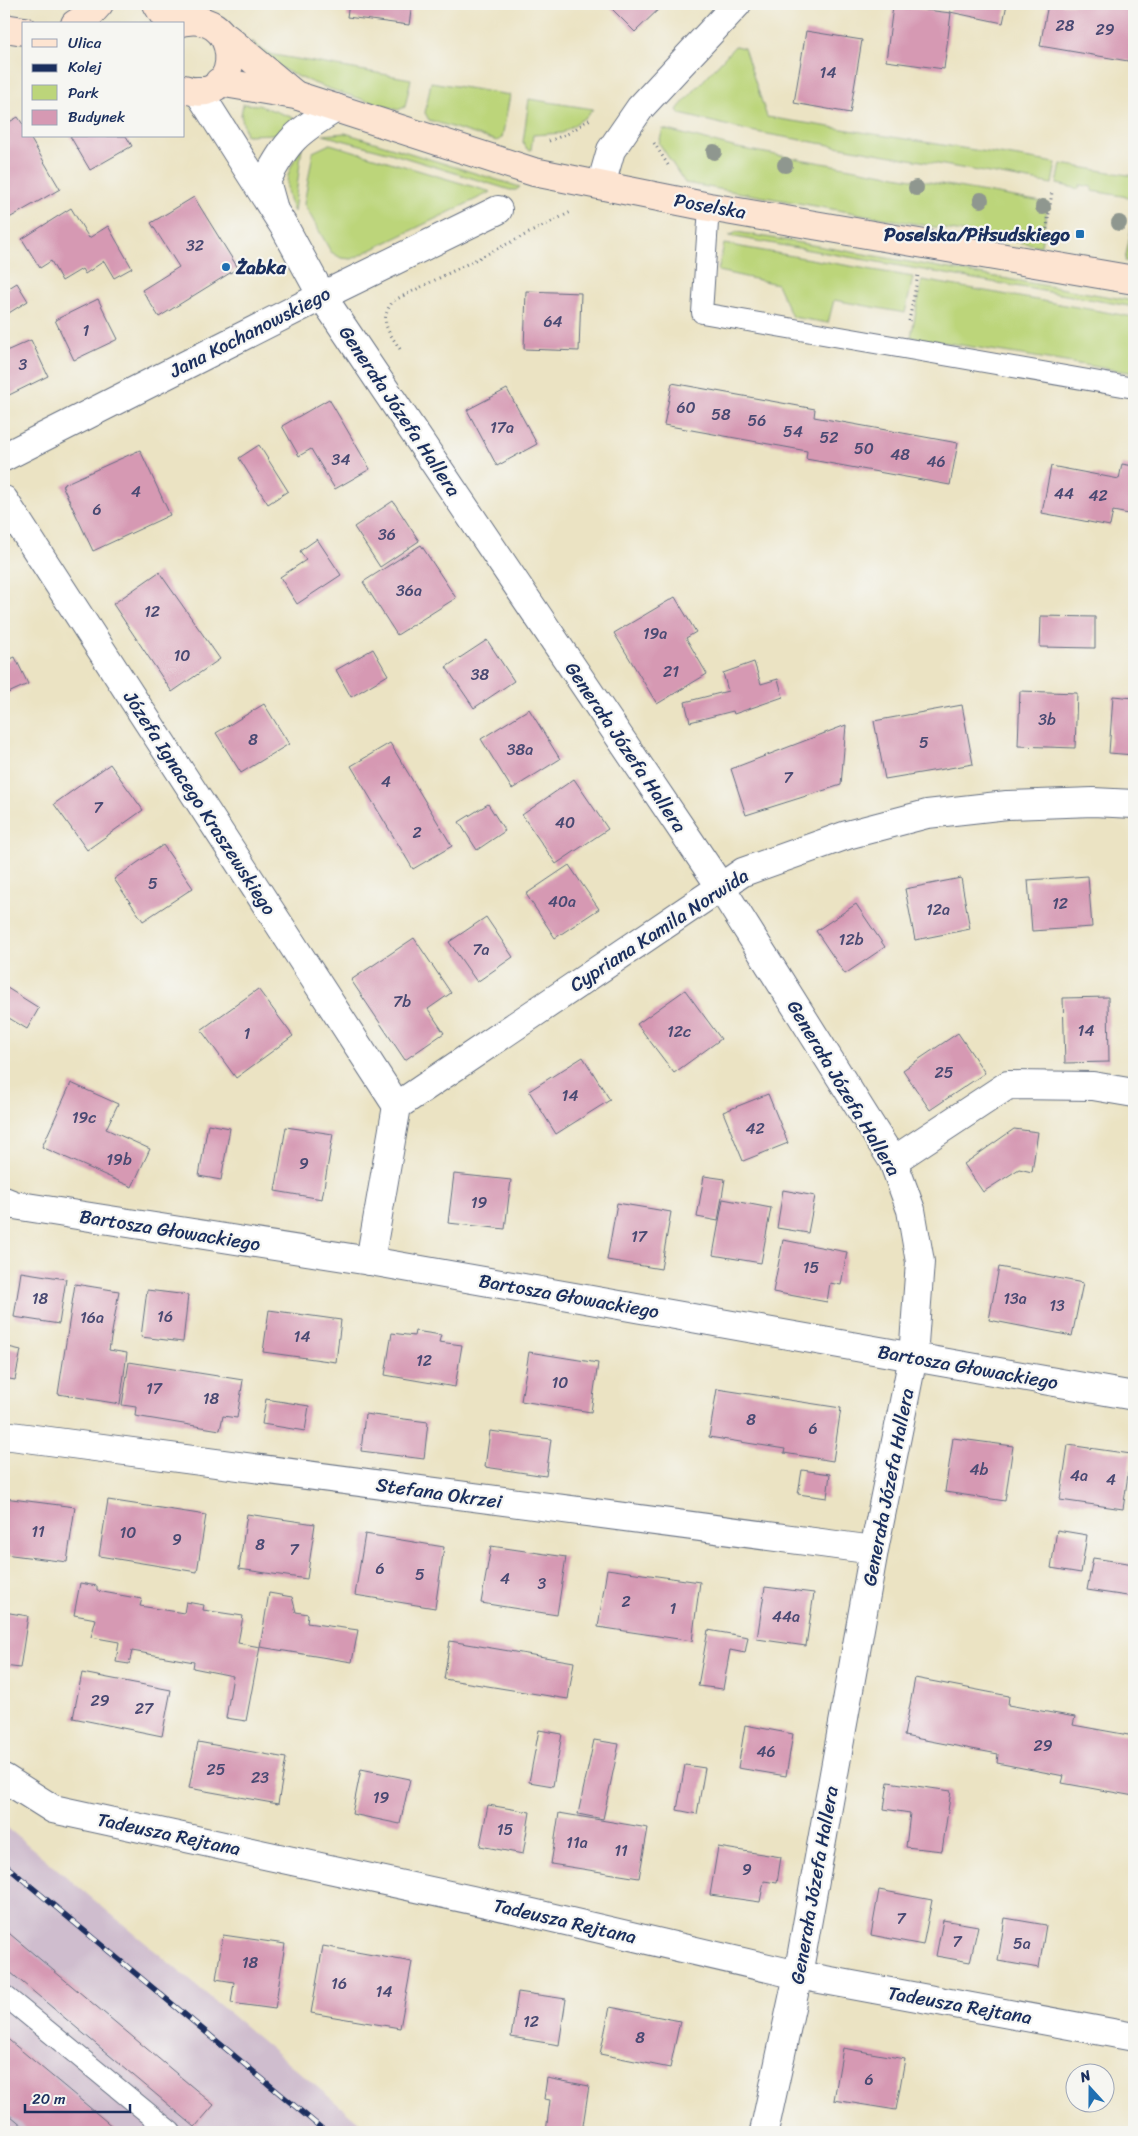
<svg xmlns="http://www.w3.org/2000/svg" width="1138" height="2136" font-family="Sriracha,sans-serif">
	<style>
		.industrial { fill: #cfbdce }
		.green { fill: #bcd57a; stroke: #6c826c }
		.building { fill: #d699b3 }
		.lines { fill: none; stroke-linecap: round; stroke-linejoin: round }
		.lane-casing { stroke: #646e81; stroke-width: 22 }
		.street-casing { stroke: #646e81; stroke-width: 30 }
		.secondary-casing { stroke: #646e81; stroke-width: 30 }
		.path { stroke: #646e81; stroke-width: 3; stroke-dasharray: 1 4; stroke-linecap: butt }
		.lane { stroke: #fff; stroke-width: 20 }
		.street { stroke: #fff; stroke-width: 28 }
		.secondary { stroke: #fde4d1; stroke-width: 28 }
		.rail-casing { stroke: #1b2f5e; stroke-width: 5.5 }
		.rail { stroke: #f6f6f2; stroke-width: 4; stroke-dasharray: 11; stroke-linecap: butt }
		.tree { fill: #8f978f }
		.poi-dot { fill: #1f6fb2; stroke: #f6f6f2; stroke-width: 2 }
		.labels { text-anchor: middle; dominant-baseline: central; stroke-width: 4.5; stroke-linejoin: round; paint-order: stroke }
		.number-label { font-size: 16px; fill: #4a4a73 }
		.street-label { font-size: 19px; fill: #1b2f5e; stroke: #f6f6f2 }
		.poi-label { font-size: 19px; font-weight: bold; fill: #1b2f5e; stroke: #f6f6f2; text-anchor: end }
	</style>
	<rect width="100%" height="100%" fill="#f6f6f2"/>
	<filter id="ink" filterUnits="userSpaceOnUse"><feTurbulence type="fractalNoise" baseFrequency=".02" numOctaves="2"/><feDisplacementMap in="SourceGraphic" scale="10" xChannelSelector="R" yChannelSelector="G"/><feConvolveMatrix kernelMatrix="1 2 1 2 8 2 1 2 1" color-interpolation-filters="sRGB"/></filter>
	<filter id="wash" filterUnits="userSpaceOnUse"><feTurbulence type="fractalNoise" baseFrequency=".0096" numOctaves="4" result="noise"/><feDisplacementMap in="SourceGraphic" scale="20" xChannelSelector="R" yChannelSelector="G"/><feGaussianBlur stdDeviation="1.12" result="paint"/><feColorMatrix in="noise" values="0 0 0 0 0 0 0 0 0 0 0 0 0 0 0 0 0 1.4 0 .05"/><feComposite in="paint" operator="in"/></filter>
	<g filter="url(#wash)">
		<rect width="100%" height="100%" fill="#ebe3c3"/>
		<path class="industrial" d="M4,1825L56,1868L371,2132H4Z"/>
		<g class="green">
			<path d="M252,41L264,51L274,55L411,79L405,107L398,110C361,98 269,77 252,41Z"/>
			<path d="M735,46L744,48L767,117L1056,163L1052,184L750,131L680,114L677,110L680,106Z"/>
			<path d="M431,82L510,95L502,138L497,141L429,120L425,113Z"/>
			<path d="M529,99L593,109L587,116L562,133L533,135L531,150L527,149L523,142Z"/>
			<path d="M243,104L258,105L294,118L277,134L246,135L241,115Z"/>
			<path d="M663,129L737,148L1048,203L1041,246L685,183L659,143Z"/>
			<path d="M345,133L520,187L516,190H510L387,152L323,135Z"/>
			<path d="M330,144L491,192L352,259L341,258L331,252L304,204L313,152Z"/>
			<path d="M302,147L294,212C281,184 287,171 302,147Z"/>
			<path d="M1061,164L1134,176V198L1092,191V187L1080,185L1079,189L1057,184Z"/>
			<path d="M1133,218L1134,219V262L1125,261Z"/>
			<path d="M737,232L1134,301V307L729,236Z"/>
			<path d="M724,244L913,277L905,313L834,300L828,323L792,317L777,284L718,271Z"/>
			<path d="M922,280L1134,317V373L911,337Z"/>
		</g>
		<g id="blocks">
			<g class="building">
				<path d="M349,4H412L409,25L347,17Z"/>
				<path d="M607,4H664L635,32Z"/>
				<path d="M952,4H1007L1003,23L950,12Z"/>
				<path d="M1048,4L1134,6V62L1040,46Z"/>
				<path d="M893,6L951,13L944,69L886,61Z"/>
				<path d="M806,31L862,40L850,113L794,103Z"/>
				<path d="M18,117L24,126V136H29L60,189L4,221V125Z"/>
				<path d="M70,136H126L132,146L90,170Z"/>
				<path d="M194,197L238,268L159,317L142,290L179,267L151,223Z"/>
				<path d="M71,208L89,238L108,226L132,268L114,278L104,261L85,274L82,269L62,281L51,261L40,268L22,239Z"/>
				<path d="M17,283L28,301L4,316V291Z"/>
				<path d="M526,291L581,293L579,351L524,349Z"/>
				<path d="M98,299L118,339L74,360L55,320Z"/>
				<path d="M31,340L48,376L5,397L4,352Z"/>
				<path d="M672,383L815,409L814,417L958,443L950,485L806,459L807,451L664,425Z"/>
				<path d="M507,389L537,444L497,466L467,410Z"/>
				<path d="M329,399L370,469L335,489L311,449L299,456L282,426Z"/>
				<path d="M259,445L288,491L268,504L239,458Z"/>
				<path d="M140,450L170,515L93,551L62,485Z"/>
				<path d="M1122,464L1134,466V515L1113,511L1110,526L1042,513L1051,466L1119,479Z"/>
				<path d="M393,501L419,541L380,567L354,527Z"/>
				<path d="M317,539L341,575L297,604L280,577L306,560L300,551Z"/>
				<path d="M421,545L456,598L397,635L363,582Z"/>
				<path d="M159,572L220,659L172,692L113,604Z"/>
				<path d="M675,597L696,632L686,638L707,674L657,704L614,633Z"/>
				<path d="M1041,616L1095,617V648L1040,647Z"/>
				<path d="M487,640L514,681L474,708L446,667Z"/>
				<path d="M373,649L388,675L351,697L336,670Z"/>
				<path d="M15,657L28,684L4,695V662Z"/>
				<path d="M754,662L761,684L778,679L783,697L734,714L733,711L690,722L685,702L728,691L723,673Z"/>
				<path d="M1020,691L1077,693L1075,748L1018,746Z"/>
				<path d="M1113,696L1134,698V755L1109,753Z"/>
				<path d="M264,704L289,744L241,773L216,733Z"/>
				<path d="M962,705L973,764L885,779L874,721Z"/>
				<path d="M529,709L560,759L512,789L481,739Z"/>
				<path d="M846,725L841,785L746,815L731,769Z"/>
				<path d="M390,743L452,846L413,869L351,766Z"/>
				<path d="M110,764L143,810L87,850L54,804Z"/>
				<path d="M574,779L608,829L556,864L522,815Z"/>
				<path d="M488,804L505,831L477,850L459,822Z"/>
				<path d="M163,845L193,888L143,921L114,879Z"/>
				<path d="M569,865L599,909L555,938L526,894Z"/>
				<path d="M1088,876L1092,927L1032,931L1028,880Z"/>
				<path d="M961,878L970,929L915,940L905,889Z"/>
				<path d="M856,904L885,947L845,974L816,931Z"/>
				<path d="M486,917L513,957L477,982L449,942Z"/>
				<path d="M414,938L451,993L428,1009L444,1033L405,1060L351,980Z"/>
				<path d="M4,986L39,1008L27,1029L4,1015Z"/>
				<path d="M258,989L293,1036L236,1078L201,1030Z"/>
				<path d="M685,990L721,1039L674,1073L637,1024Z"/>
				<path d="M1108,997L1109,1062L1065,1063L1063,998Z"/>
				<path d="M958,1033L985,1073L930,1110L903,1070Z"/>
				<path d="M583,1057L610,1100L556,1134L529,1091Z"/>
				<path d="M71,1083L118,1104L106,1129L150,1149L132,1187L42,1147Z"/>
				<path d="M768,1094L788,1143L743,1161L723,1112Z"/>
				<path d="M208,1124L230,1128L221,1180L199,1176Z"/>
				<path d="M286,1127L333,1134L322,1199L275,1191Z"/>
				<path d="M1014,1129L1038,1132L1032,1172L1019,1169L983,1192L964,1164Z"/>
				<path d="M454,1174L511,1180L505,1229L448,1223Z"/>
				<path d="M704,1176L725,1179L718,1221L697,1217Z"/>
				<path d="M783,1190L815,1196L808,1233L777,1228Z"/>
				<path d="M723,1199L771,1208L761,1263L713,1255Z"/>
				<path d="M617,1203L671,1212L661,1269L607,1260Z"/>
				<path d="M783,1240L847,1252L841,1285L830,1283L827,1302L773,1292Z"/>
				<path d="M999,1267L1083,1283L1072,1336L989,1320Z"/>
				<path d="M21,1272L66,1279L59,1324L14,1317Z"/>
				<path d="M75,1284L119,1291L109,1350L127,1353L120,1404L58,1394Z"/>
				<path d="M147,1290L188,1295L183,1342L141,1337Z"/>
				<path d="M269,1310L341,1320L336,1362L263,1352Z"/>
				<path d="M415,1331L441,1335L439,1342L462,1345L455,1387L385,1375L392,1333L414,1336Z"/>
				<path d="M4,1346L21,1350L15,1380L4,1378Z"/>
				<path d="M529,1352L598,1363L591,1412L521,1401Z"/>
				<path d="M129,1362L243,1380L237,1418L223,1416L220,1430L135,1416L136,1407L122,1405Z"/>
				<path d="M717,1389L841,1408L833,1461L784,1453L785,1449L709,1437Z"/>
				<path d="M266,1399L309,1406L305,1431L262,1424Z"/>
				<path d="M365,1414L428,1422L424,1459L361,1451Z"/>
				<path d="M490,1431L551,1439L546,1476L485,1467Z"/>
				<path d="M953,1438L1013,1446L1005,1501L945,1492Z"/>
				<path d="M1068,1445L1131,1454L1123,1509L1060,1500Z"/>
				<path d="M802,1470L830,1474L827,1498L798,1494Z"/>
				<path d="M4,1498L75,1507L67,1562L4,1554Z"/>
				<path d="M108,1500L206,1515L197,1572L99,1556Z"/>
				<path d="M247,1514L315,1524L307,1579L239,1569Z"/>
				<path d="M1057,1530L1087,1535L1081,1573L1051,1568Z"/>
				<path d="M365,1534L444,1547L435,1608L355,1595Z"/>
				<path d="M491,1546L566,1557L557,1615L481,1603Z"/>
				<path d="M1093,1558L1134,1564V1597L1087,1590Z"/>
				<path d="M607,1569L700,1582L692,1641L598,1627Z"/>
				<path d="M80,1583L97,1586V1591L142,1599L140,1606L184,1613L186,1602L204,1605L203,1610L243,1616L238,1643L260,1647L246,1721L226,1718L233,1676L193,1668L194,1662L132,1651L129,1664L116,1662L119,1642L91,1637L96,1619L74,1615Z"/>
				<path d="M765,1587L814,1593L806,1646L757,1639Z"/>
				<path d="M269,1593L292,1597L296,1612L308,1614L307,1623L358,1630L352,1662L260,1647Z"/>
				<path d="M4,1612L28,1616L20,1668L4,1666Z"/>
				<path d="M708,1630L748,1637L745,1653L730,1650L723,1689L698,1686Z"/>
				<path d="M450,1641L574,1662L568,1699L444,1679Z"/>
				<path d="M82,1673L171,1690L162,1736L73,1718Z"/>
				<path d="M915,1678L1009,1696L1008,1705L1075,1717L1073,1725L1134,1736V1796L1062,1783L1064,1776L997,1763L998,1754L904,1736Z"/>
				<path d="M745,1725L793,1734L786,1776L738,1768Z"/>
				<path d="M539,1730L562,1734L553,1786L529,1782Z"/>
				<path d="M594,1740L619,1744L603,1819L578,1814Z"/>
				<path d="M198,1742L286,1758L278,1804L189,1788Z"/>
				<path d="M685,1765L705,1768L697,1814L677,1810Z"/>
				<path d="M361,1769L410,1779L400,1824L352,1814Z"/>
				<path d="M888,1782L951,1791L942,1851L906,1847L910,1813L884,1809Z"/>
				<path d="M488,1805L530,1812L523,1854L480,1846Z"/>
				<path d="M559,1813L648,1828L639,1878L551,1864Z"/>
				<path d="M718,1847L781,1857L777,1883L764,1881L760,1902L710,1895Z"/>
				<path d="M879,1890L932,1900L923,1945L871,1935Z"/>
				<path d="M1005,1918L1046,1925L1039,1968L998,1961Z"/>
				<path d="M943,1920L978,1926L970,1962L936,1956Z"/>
				<path d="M4,1929L214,2105L195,2127L4,1967Z"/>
				<path d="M223,1935L285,1944L275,2009L231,2003L234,1982L216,1979Z"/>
				<path d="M323,1946L412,1962L400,2028L311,2013Z"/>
				<path d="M518,1992L566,1999L559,2045L511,2037Z"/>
				<path d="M610,2007L680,2021L670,2068L600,2054Z"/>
				<path d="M4,2036L119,2132H30L4,2110Z"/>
				<path d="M843,2048L905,2059L896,2110L834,2100Z"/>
				<path d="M547,2078L589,2086L582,2132H546L550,2100L544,2099Z"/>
			</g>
		</g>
	</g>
	<g filter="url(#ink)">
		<use href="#blocks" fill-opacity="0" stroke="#646e81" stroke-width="1"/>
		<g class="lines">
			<g class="lane-casing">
				<g id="lane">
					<path d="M709,207L702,313L1134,388"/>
					<path d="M4,1995L171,2132"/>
				</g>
			</g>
			<g class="street-casing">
				<g id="street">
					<path d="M198,91L285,228L322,296L720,886L893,1161L911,1210L920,1262L913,1357L874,1550L798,1975L764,2132"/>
					<path d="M601,185L611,150L640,108L737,4"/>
					<path d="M273,206L266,181C287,140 297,132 336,108"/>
					<path d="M4,457L322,296L498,210"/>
					<path d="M4,500L397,1106"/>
					<path d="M893,1161L1008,1085L1093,1086L1134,1093"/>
					<path d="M4,1201L14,1205L370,1261L1134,1396"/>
					<path d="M370,1261L397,1106L743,872L847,835L927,814L1007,805L1093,802L1134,804"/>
					<path d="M4,1435L874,1550"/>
					<path d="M4,1778L53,1809L532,1913L798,1975L1134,2037"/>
				</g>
			</g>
			<g class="secondary-casing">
				<g id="secondary">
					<path d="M157,4L169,24"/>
					<path d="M75,24L89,15L99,4"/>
					<path d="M174,24C245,0 247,109 184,89"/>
					<path d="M4,28L24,31"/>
					<path d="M227,38L294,94"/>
					<path d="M219,82L295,95L534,172L709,207L1134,280"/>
				</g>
			</g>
			<g class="path">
				<path d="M549,141L569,133L592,118"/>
				<path d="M654,143L668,165"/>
				<path d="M1046,234L1052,192"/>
				<path d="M909,321L918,275"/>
				<path d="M400,349C388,331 378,321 393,301L571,212"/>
			</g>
			<use href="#lane" class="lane"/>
			<use href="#street" class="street"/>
			<use href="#secondary" class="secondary"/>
			<g class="rail-casing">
				<path id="rail" d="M4,1864L326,2132"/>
			</g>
			<use href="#rail" class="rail"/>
		</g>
		<g class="tree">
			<circle cx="714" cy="152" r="8"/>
			<circle cx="785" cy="165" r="8"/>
			<circle cx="916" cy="188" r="8"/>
			<circle cx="981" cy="200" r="8"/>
			<circle cx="1043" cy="207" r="8"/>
			<circle cx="1119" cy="223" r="8"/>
		</g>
	</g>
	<g class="poi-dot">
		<rect x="1075" y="229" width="10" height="10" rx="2.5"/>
		<circle cx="226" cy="267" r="5"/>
	</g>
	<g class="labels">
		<g class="number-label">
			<text x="1065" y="25">28</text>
			<text x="1105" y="29">29</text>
			<text x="828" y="72">14</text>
			<text x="195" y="245">32</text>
			<text x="553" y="321">64</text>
			<text x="86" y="330">1</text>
			<text x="23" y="364">3</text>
			<text x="686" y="407">60</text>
			<text x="721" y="414">58</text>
			<text x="757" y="420">56</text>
			<text x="502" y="427">17a</text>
			<text x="793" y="431">54</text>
			<text x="829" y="437">52</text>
			<text x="864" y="448">50</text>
			<text x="900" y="454">48</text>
			<text x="341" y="459">34</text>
			<text x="936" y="461">46</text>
			<text x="136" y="491">4</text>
			<text x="1064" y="493">44</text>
			<text x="1098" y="495">42</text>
			<text x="97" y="509">6</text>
			<text x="387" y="534">36</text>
			<text x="409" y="590">36a</text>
			<text x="152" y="611">12</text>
			<text x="655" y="633">19a</text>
			<text x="182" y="655">10</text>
			<text x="671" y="671">21</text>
			<text x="480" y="674">38</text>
			<text x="1047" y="719">3b</text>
			<text x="253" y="739">8</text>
			<text x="924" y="742">5</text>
			<text x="520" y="749">38a</text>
			<text x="788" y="777">7</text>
			<text x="386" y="781">4</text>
			<text x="98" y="807">7</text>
			<text x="565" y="822">40</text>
			<text x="417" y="832">2</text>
			<text x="153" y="883">5</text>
			<text x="562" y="901">40a</text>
			<text x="1060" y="903">12</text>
			<text x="938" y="909">12a</text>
			<text x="851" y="939">12b</text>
			<text x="481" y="949">7a</text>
			<text x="402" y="1001">7b</text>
			<text x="1086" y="1030">14</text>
			<text x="679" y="1031">12c</text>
			<text x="247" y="1033">1</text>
			<text x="944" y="1072">25</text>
			<text x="570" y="1095">14</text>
			<text x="84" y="1117">19c</text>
			<text x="755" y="1128">42</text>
			<text x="119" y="1159">19b</text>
			<text x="304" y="1163">9</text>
			<text x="479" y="1202">19</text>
			<text x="639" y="1236">17</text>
			<text x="811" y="1267">15</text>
			<text x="40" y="1298">18</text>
			<text x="1015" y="1298">13a</text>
			<text x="1057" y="1305">13</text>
			<text x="165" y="1316">16</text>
			<text x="92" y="1317">16a</text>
			<text x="302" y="1336">14</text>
			<text x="424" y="1360">12</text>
			<text x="560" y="1382">10</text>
			<text x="154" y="1388">17</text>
			<text x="211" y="1398">18</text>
			<text x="751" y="1419">8</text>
			<text x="813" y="1428">6</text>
			<text x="979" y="1469">4b</text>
			<text x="1079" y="1475">4a</text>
			<text x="1111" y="1479">4</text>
			<text x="38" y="1531">11</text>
			<text x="128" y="1532">10</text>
			<text x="177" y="1539">9</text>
			<text x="260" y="1544">8</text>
			<text x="294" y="1549">7</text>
			<text x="380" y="1568">6</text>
			<text x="420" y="1574">5</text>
			<text x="505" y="1578">4</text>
			<text x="542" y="1583">3</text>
			<text x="626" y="1601">2</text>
			<text x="673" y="1608">1</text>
			<text x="786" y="1616">44a</text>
			<text x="100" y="1700">29</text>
			<text x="144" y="1708">27</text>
			<text x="1043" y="1745">29</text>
			<text x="766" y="1751">46</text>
			<text x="216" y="1769">25</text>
			<text x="260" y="1777">23</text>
			<text x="381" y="1797">19</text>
			<text x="505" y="1829">15</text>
			<text x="577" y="1842">11a</text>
			<text x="621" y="1850">11</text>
			<text x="747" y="1869">9</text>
			<text x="901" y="1918">7</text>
			<text x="957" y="1941">7</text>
			<text x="1022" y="1943">5a</text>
			<text x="250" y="1962">18</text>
			<text x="339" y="1983">16</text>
			<text x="384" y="1991">14</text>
			<text x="531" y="2021">12</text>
			<text x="640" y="2037">8</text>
			<text x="869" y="2079">6</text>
		</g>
		<g class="street-label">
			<text transform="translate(710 206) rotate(10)">Poselska</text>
			<text transform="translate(250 332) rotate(-27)">Jana Kochanowskiego</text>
			<text transform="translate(400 411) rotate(56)">Generała Józefa Hallera</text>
			<text transform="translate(626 747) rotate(56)">Generała Józefa Hallera</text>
			<text transform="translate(200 803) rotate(57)">Józefa Ignacego Kraszewskiego</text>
			<text transform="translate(659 930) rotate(-33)">Cypriana Kamila Norwida</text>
			<text transform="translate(844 1088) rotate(59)">Generała Józefa Hallera</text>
			<text transform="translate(170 1230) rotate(9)">Bartosza Głowackiego</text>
			<text transform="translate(569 1296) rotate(10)">Bartosza Głowackiego</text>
			<text transform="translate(968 1367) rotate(10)">Bartosza Głowackiego</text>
			<text transform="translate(888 1487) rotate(-79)">Generała Józefa Hallera</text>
			<text transform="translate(439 1493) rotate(8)">Stefana Okrzei</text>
			<text transform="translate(169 1834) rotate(12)">Tadeusza Rejtana</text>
			<text transform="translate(814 1885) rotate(-80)">Generała Józefa Hallera</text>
			<text transform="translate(565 1921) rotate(13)">Tadeusza Rejtana</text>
			<text transform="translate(960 2005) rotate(10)">Tadeusza Rejtana</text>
		</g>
		<g class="poi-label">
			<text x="1070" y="234">Poselska/Piłsudskiego</text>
			<text x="236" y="267" text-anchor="start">Żabka</text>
		</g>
	</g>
	<rect width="1138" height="2136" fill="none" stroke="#f6f6f2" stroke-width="20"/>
	<rect x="22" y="22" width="162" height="115" fill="#f6f6f2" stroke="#9ea6b7"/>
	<rect x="32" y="39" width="25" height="8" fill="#fde4d1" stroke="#9ea6b7"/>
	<text x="68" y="48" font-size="15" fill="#1b2f5e">Ulica</text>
	<rect x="32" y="64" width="25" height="8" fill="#1b2f5e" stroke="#9ea6b7"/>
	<text x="68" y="72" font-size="15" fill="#1b2f5e">Kolej</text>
	<rect x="32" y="85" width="25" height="15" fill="#bcd57a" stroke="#9ea6b7"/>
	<text x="68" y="98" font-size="15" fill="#1b2f5e">Park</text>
	<rect x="32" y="110" width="25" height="15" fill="#d699b3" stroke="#9ea6b7"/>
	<text x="68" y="122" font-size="15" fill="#1b2f5e">Budynek</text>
	<g transform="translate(1090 2088) rotate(339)"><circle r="24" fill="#f6f6f2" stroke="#9ea6b7"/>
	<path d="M0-4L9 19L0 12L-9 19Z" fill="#1f6fb2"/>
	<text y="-8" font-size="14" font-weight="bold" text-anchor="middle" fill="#1b2f5e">N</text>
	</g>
	<path d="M25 2104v8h105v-8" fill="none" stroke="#1b2f5e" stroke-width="2.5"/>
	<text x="32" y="2104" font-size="15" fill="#1b2f5e" stroke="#f6f6f2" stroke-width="4" paint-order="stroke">20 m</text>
</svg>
